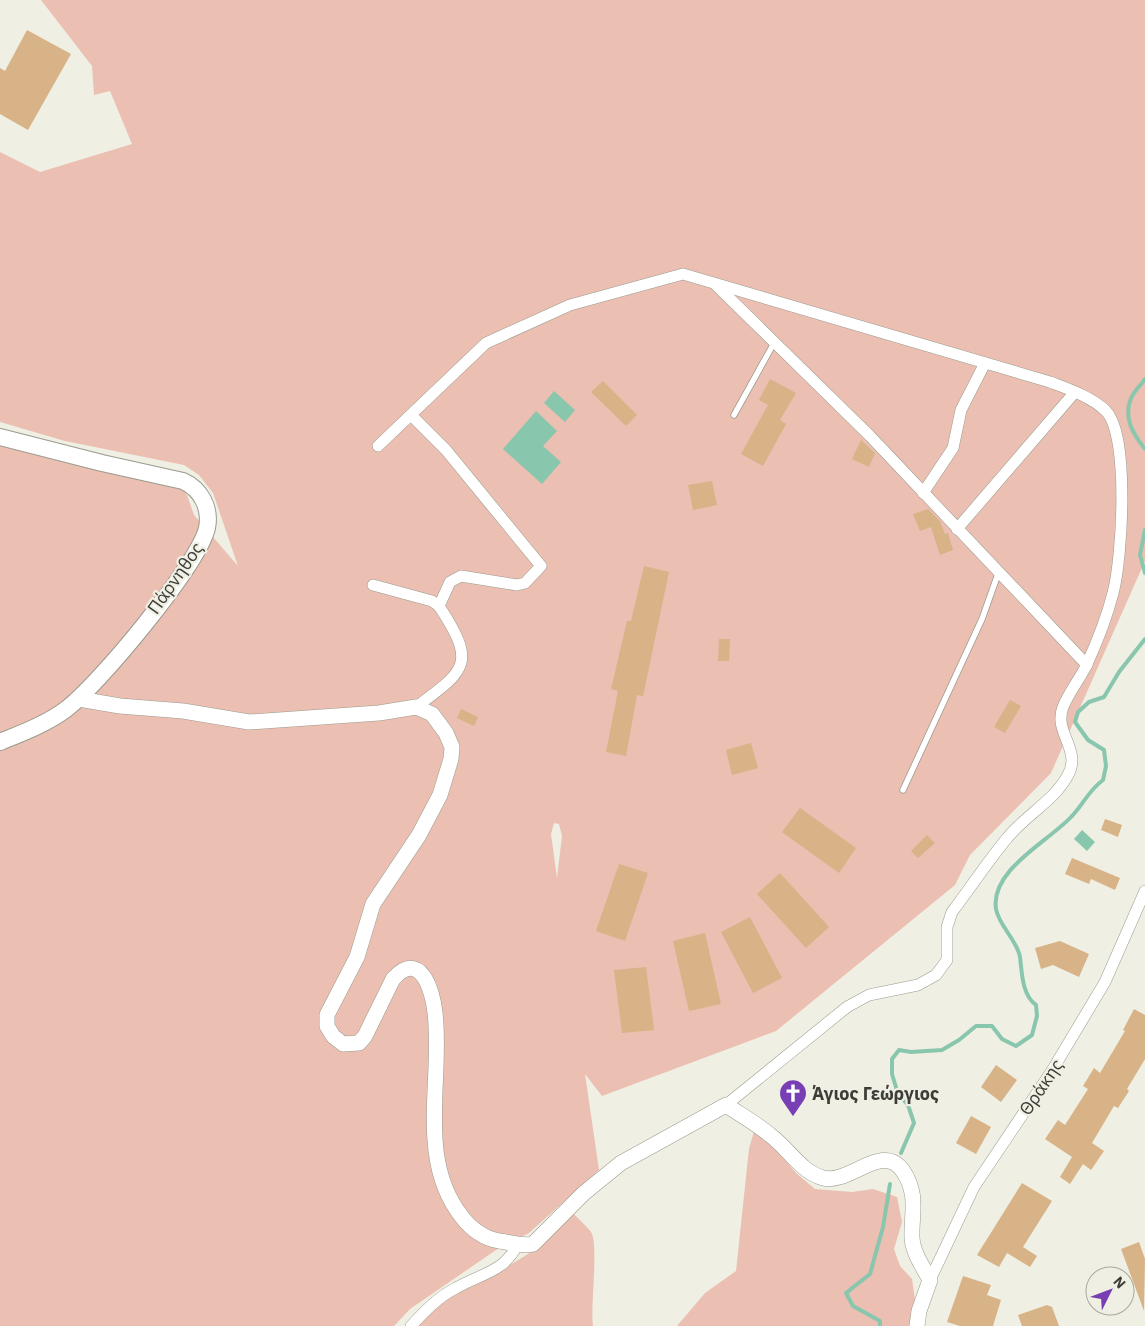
<svg xmlns="http://www.w3.org/2000/svg" width="1145" height="1326" font-family="'IBM Plex Sans',sans-serif">
	<style>
		.green { fill: #ebbfb1; fill-rule: evenodd }
		.water { fill: #89c6ae }
		.lines { fill: none; stroke-linecap: round; stroke-linejoin: round }
		.stream { stroke: #89c6ae; stroke-width: 4 }
		.building { fill: #d7b387 }
		.service-casing { stroke: #9b9a8f; stroke-width: 7 }
		.minor-casing { stroke: #9b9a8f; stroke-width: 12 }
		.tertiary-casing { stroke: #9b9a8f; stroke-width: 16 }
		.secondary-casing { stroke: #9b9a8f; stroke-width: 18 }
		.service { stroke: #fff; stroke-width: 5.5 }
		.minor { stroke: #fff; stroke-width: 11 }
		.tertiary { stroke: #fff; stroke-width: 15 }
		.secondary { stroke: #fff; stroke-width: 16 }
		.labels { text-anchor: middle; dominant-baseline: central; stroke-width: 4.5; stroke-linejoin: round; paint-order: stroke }
		.street-label { font-size: 18px; fill: #3d3d38; stroke: #f0efe3 }
		.poi-label { font-size: 18px; font-weight: bold; fill: #3d3d38; stroke: #f0efe3; text-anchor: start }
	</style>
	<rect width="100%" height="100%" fill="#f0efe3"/>
	<g class="green">
		<path d="M41,0H1145V561L1051,773L970,855L955,885L776,1031L602,1096L585,1074L599,1170L529,1233L496,1250L410,1309L394,1326H0V441L177,483L187,495L194,515L238,566L213,493L199,475L184,465L65,441L0,422V152L40,172L132,144L110,91L94,95L92,66ZM554,823L559,824L562,836L557,878L551,834Z"/>
		<path d="M754,1131L781,1155L796,1173L815,1189L852,1192L873,1189L897,1197L902,1222L894,1249L900,1266L912,1279L916,1307L910,1326H677L705,1293L736,1271L749,1149Z"/>
		<path d="M572,1212C578,1219 586,1225 591,1232C599,1245 590,1306 593,1326H415L458,1290L492,1276L528,1254Z"/>
	</g>
	<g class="water">
		<path d="M554,391L575,410L565,422L544,403Z"/>
		<path d="M536,411L557,431L543,446L561,462L542,484L503,449Z"/>
		<path d="M1082,830L1095,842L1087,851L1074,839Z"/>
	</g>
	<g class="lines">
		<g class="stream">
			<path d="M1145,379C1141,385 1134,391 1131,398C1123,418 1133,434 1145,449"/>
			<path d="M1145,530L1140,555L1145,573"/>
			<path d="M901,1153L914,1123L908,1105L898,1094L892,1074V1059L899,1050L911,1052L942,1050L959,1040L976,1026H992L1002,1039L1016,1046L1032,1035L1037,1016L1036,1005C1022,995 1022,973 1020,957C1017,940 999,926 996,909C990,870 1049,841 1071,817C1083,805 1088,791 1103,780L1106,766L1104,750L1088,740L1075,722L1078,712L1089,702L1104,697L1119,672L1145,639"/>
			<path d="M880,1326V1321L853,1306L846,1293L870,1274L883,1227L890,1184"/>
		</g>
	</g>
	<g class="building">
		<path d="M27,30L71,54L28,130L0,114V68L5,71Z"/>
		<path d="M770,379L796,393L780,420L786,424L763,466L741,454L768,405L759,400Z"/>
		<path d="M603,381L637,415L626,426L591,392Z"/>
		<path d="M861,440L875,453L869,467L852,459Z"/>
		<path d="M712,481L717,505L693,510L688,485Z"/>
		<path d="M928,509L940,521L945,534L948,533L953,550L940,555L931,527L920,531L913,514Z"/>
		<path d="M644,566L669,572L643,696L637,695L626,756L606,752L618,691L611,689L627,621H631Z"/>
		<path d="M719,639H730L729,661H718Z"/>
		<path d="M1010,700L1021,706L1005,733L994,727Z"/>
		<path d="M461,709L478,717L474,726L457,718Z"/>
		<path d="M751,743L758,768L732,775L726,750Z"/>
		<path d="M800,808L856,848L839,873L782,832Z"/>
		<path d="M1105,819L1122,825L1118,837L1101,830Z"/>
		<path d="M927,835L935,843L918,858L911,851Z"/>
		<path d="M1072,858L1120,878L1115,890L1091,879L1089,884L1065,874Z"/>
		<path d="M619,864L648,873L625,941L596,931Z"/>
		<path d="M780,873L829,927L806,948L757,894Z"/>
		<path d="M750,917L782,978L753,993L721,932Z"/>
		<path d="M705,933L721,1004L689,1011L673,941Z"/>
		<path d="M1060,941L1089,954L1079,977L1053,965L1041,969L1035,948Z"/>
		<path d="M646,967L654,1030L622,1033L614,970Z"/>
		<path d="M1134,1009L1145,1015V1059L1127,1089L1129,1091L1118,1108L1114,1106L1092,1143L1104,1151L1091,1170L1083,1164L1070,1184L1060,1177L1072,1157L1045,1139L1058,1120L1065,1125L1088,1089L1083,1086L1094,1068L1100,1073L1125,1031L1123,1030Z"/>
		<path d="M996,1065L1017,1080L1001,1102L981,1087Z"/>
		<path d="M971,1116L991,1127L976,1154L956,1143Z"/>
		<path d="M1022,1183L1052,1201L1023,1247L1037,1256L1030,1267L1007,1253L999,1267L977,1255Z"/>
		<path d="M1139,1242L1145,1259L1144,1311L1121,1249Z"/>
		<path d="M963,1276L991,1285L987,1295L1001,1300L993,1326H960L947,1322Z"/>
		<path d="M1047,1305L1052,1307L1059,1326H1022L1018,1315Z"/>
	</g>
	<g class="lines">
		<g class="service-casing">
			<g id="service">
				<path d="M734,415L774,343"/>
				<path d="M903,790L982,619L998,574"/>
			</g>
		</g>
		<g class="minor-casing">
			<g id="minor">
				<path d="M716,285L870,436L1087,665"/>
				<path d="M411,415L446,450L541,566L525,583L517,585L461,576L450,582L439,606C477,664 466,670 416,707"/>
				<path d="M378,446L486,343L570,305L683,274L1050,382C1068,389 1092,397 1106,411C1130,436 1122,560 1113,593C1107,617 1097,642 1087,664C1080,679 1069,692 1063,707C1053,732 1082,750 1068,775C1054,801 1027,814 1008,837C988,861 971,887 952,912L947,927V960L936,975L918,985L869,995L847,1007L726,1105"/>
				<path d="M923,493L953,448L961,410L985,363"/>
				<path d="M957,529L1075,392"/>
				<path d="M373,585L432,601L439,606"/>
				<path d="M930,1280L974,1187L1053,1069L1105,982L1145,891"/>
				<path d="M411,1326C424,1312 438,1297 456,1288C482,1273 503,1273 518,1244"/>
			</g>
		</g>
		<g class="tertiary-casing">
			<path id="tertiary" d="M79,699L120,706L183,711L249,722L379,713L416,707L432,714L446,733L452,747L451,759L440,795L419,835L373,904L357,957L327,1015V1026L333,1036L343,1044L359,1043L365,1036L393,979C420,948 433,991 435,1013C443,1080 416,1159 462,1217C472,1230 483,1238 499,1241C509,1242 523,1247 533,1244L584,1193L621,1163L726,1105C741,1115 757,1124 770,1135C788,1148 801,1172 823,1178C849,1185 883,1141 903,1171C919,1195 911,1214 912,1238C913,1253 923,1267 930,1280L919,1311L917,1326"/>
		</g>
		<g class="secondary-casing">
			<path id="secondary" d="M0,437L102,463L183,481C201,489 211,508 207,528C199,564 97,687 65,710C46,724 22,733 0,742"/>
		</g>
		<use href="#service" class="service"/>
		<use href="#minor" class="minor"/>
		<use href="#tertiary" class="tertiary"/>
		<use href="#secondary" class="secondary"/>
	</g>
	<defs>
		<g id="church-pin" transform="scale(1.4375)"><path d="M0 17L-7.5 6A9.5 9.5 0 1 1 7.5 6Z" fill="#783eb4" stroke="#f0efe3"/><path d="M-1.2-6h2.4v3.5h3.3v2.4h-3.3V6h-2.4V-.1h-3.3v-2.4h3.3Z" fill="#fff"/></g>
	</defs>
	<g fill-rule="evenodd">
		<use href="#church-pin" x="793" y="1093"/>
	</g>
	<g class="labels">
		<g class="street-label">
			<text transform="translate(175 578) rotate(-55)">Πάρνηθος</text>
			<text transform="translate(1041 1087) rotate(-56)">Θράκης</text>
		</g>
		<g class="poi-label">
			<text x="812" y="1093">Άγιος Γεώργιος</text>
		</g>
	</g>
	<g transform="translate(1110 1291) rotate(48)"><circle r="24" fill="#f0efe3" stroke="#a8a89f"/>
	<path d="M0-4L9 19L0 12L-9 19Z" fill="#783eb4"/>
	<text y="-8" font-size="14" font-weight="bold" text-anchor="middle" fill="#3d3d38">N</text>
	</g>
</svg>
